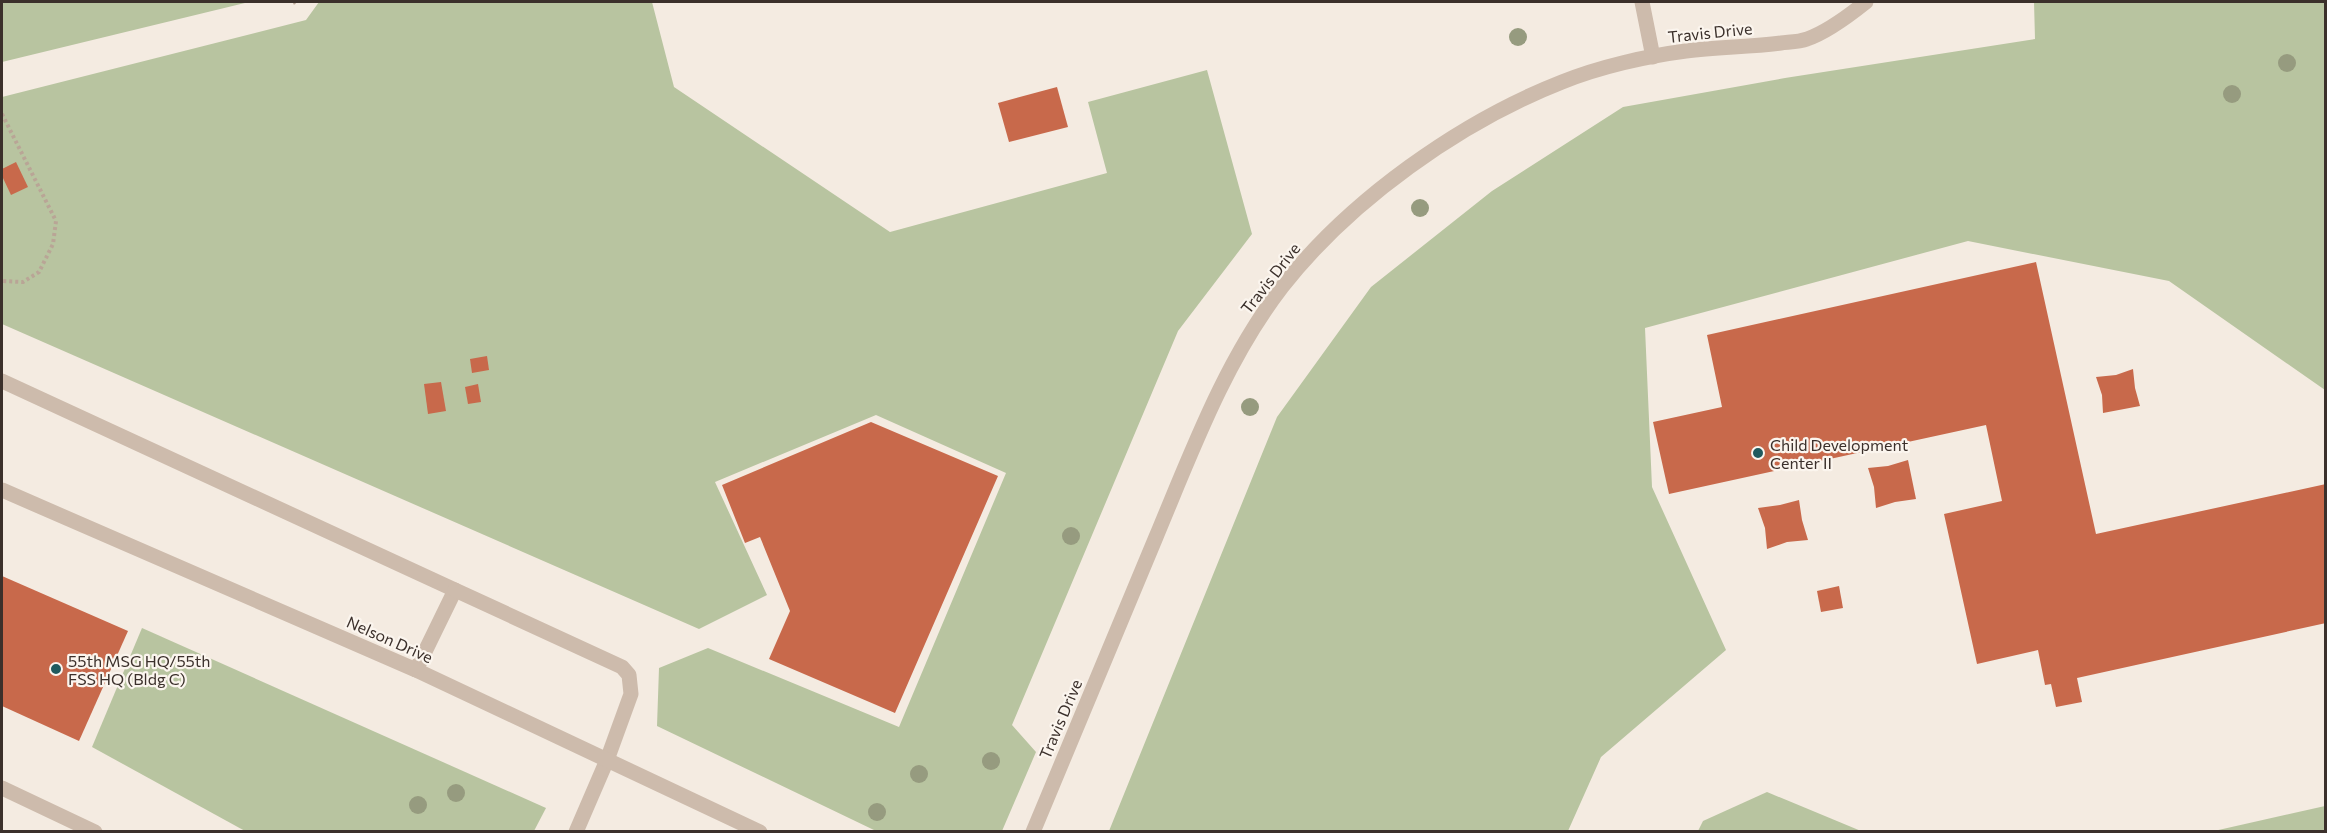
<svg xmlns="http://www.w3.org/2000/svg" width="2327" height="833" font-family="Commissioner,sans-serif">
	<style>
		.green { fill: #b8c4a0 }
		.building { fill: #c8694b }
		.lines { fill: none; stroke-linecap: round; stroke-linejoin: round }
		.path { stroke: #b9a596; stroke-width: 4; stroke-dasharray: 3 3; stroke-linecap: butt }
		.service { stroke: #cdbbac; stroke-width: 15 }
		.minor { stroke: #cdbbac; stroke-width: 15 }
		.tertiary { stroke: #cdbbac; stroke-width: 15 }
		.tree { fill: #969b7f }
		.poi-dot { fill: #1f5a5e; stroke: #fbf5ee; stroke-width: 2 }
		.labels { text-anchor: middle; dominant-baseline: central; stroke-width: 4.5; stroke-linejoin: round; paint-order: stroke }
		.street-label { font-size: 16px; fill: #3b302b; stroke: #fbf5ee }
		.poi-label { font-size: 16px; fill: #3b302b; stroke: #fbf5ee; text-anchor: start }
	</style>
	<rect width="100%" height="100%" fill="#f4ebe1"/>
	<g class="green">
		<path d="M2,2H249L2,62Z"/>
		<path d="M319,2H652L674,87L890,232L1107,173L1088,102L1207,70L1252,234L1178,331L1012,725L1036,752L1002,831H876L657,726L659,668L708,648L899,727L1006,473L876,415L715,482L767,595L699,629L2,324V97L306,20Z"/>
		<path d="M2034,2H2325V390L2169,281L1968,241L1645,328L1652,487L1726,650L1601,757L1568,831H1109L1277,417L1371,287L1492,191L1623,107L1785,78L2035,39Z"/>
		<path d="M142,628L546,808L534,831H245L92,747Z"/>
		<path d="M1767,792L1861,831H1698L1703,821Z"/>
		<path d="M2325,806V831H2214Z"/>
	</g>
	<g class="building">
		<path d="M1057,87L1068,127L1009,142L998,103Z"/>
		<path d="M16,162L28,187L11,195L2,176V169Z"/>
		<path d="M2036,262L2096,534L2326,484V623L2077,678L2082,702L2056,707L2051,684L2045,685L2038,650L1977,664L1944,514L2002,501L1986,425L1669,494L1653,422L1722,407L1707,335Z"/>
		<path d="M487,356L489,370L472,373L470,359Z"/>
		<path d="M2133,369L2135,388L2140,406L2103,413L2102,395L2096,377L2116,375Z"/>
		<path d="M441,382L446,411L428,414L424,384Z"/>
		<path d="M478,384L481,402L468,404L465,387Z"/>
		<path d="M871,422L998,476L895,713L769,659L790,611L760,537L745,543L722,485Z"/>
		<path d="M1908,460L1916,499L1895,502L1876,508L1874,487L1868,468L1888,466Z"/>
		<path d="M1799,500L1802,520L1808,540L1787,542L1767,549L1765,528L1758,508L1780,505Z"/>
		<path d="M2,576L128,631L79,741L2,706Z"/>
		<path d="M1839,586L1843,608L1821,612L1817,591Z"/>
	</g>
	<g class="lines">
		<g class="path">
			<path d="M293,3L295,2"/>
			<path d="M2,114L56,221L53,244L39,272L23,282L2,281"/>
		</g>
		<g class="service">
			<path d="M2,381L455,590L416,670"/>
			<path d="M455,590L622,667L629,675L631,694L607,760"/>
		</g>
		<g class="minor">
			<path d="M1642,2L1653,57"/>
			<path d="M2,788L95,832"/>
			<path d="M576,832L607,760"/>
			<path d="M1033,832C1074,733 1115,635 1156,537C1192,451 1225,361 1282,287C1350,200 1460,122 1562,82C1599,67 1647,56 1686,51C1718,47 1750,47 1781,43C1789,42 1799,42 1807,39C1825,33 1851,14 1866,2"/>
		</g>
		<path class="tertiary" d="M2,490L416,670L760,832"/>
	</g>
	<g class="tree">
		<circle cx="1518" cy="37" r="9"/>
		<circle cx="2287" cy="63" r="9"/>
		<circle cx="2232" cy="94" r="9"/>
		<circle cx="1420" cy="208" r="9"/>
		<circle cx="1250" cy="407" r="9"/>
		<circle cx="1071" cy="536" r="9"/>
		<circle cx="991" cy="761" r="9"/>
		<circle cx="919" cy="774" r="9"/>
		<circle cx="456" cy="793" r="9"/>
		<circle cx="418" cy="805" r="9"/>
		<circle cx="877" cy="812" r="9"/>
	</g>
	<g class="poi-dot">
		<circle cx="1758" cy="453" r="6"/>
		<circle cx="56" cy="669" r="6"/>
	</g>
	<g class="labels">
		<g class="street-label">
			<text transform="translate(1710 32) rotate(-6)">Travis Drive</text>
			<text transform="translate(1270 278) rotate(-52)">Travis Drive</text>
			<text transform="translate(390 639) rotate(24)">Nelson Drive</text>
			<text transform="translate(1060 719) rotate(-67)">Travis Drive</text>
		</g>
		<g class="poi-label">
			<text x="1770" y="444">Child Development<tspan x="1770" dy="18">Center II</tspan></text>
			<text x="68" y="660">55th MSG HQ/55th<tspan x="68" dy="18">FSS HQ (Bldg C)</tspan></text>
		</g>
	</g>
	<rect width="2327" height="833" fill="none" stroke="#3b302b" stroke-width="6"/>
</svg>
